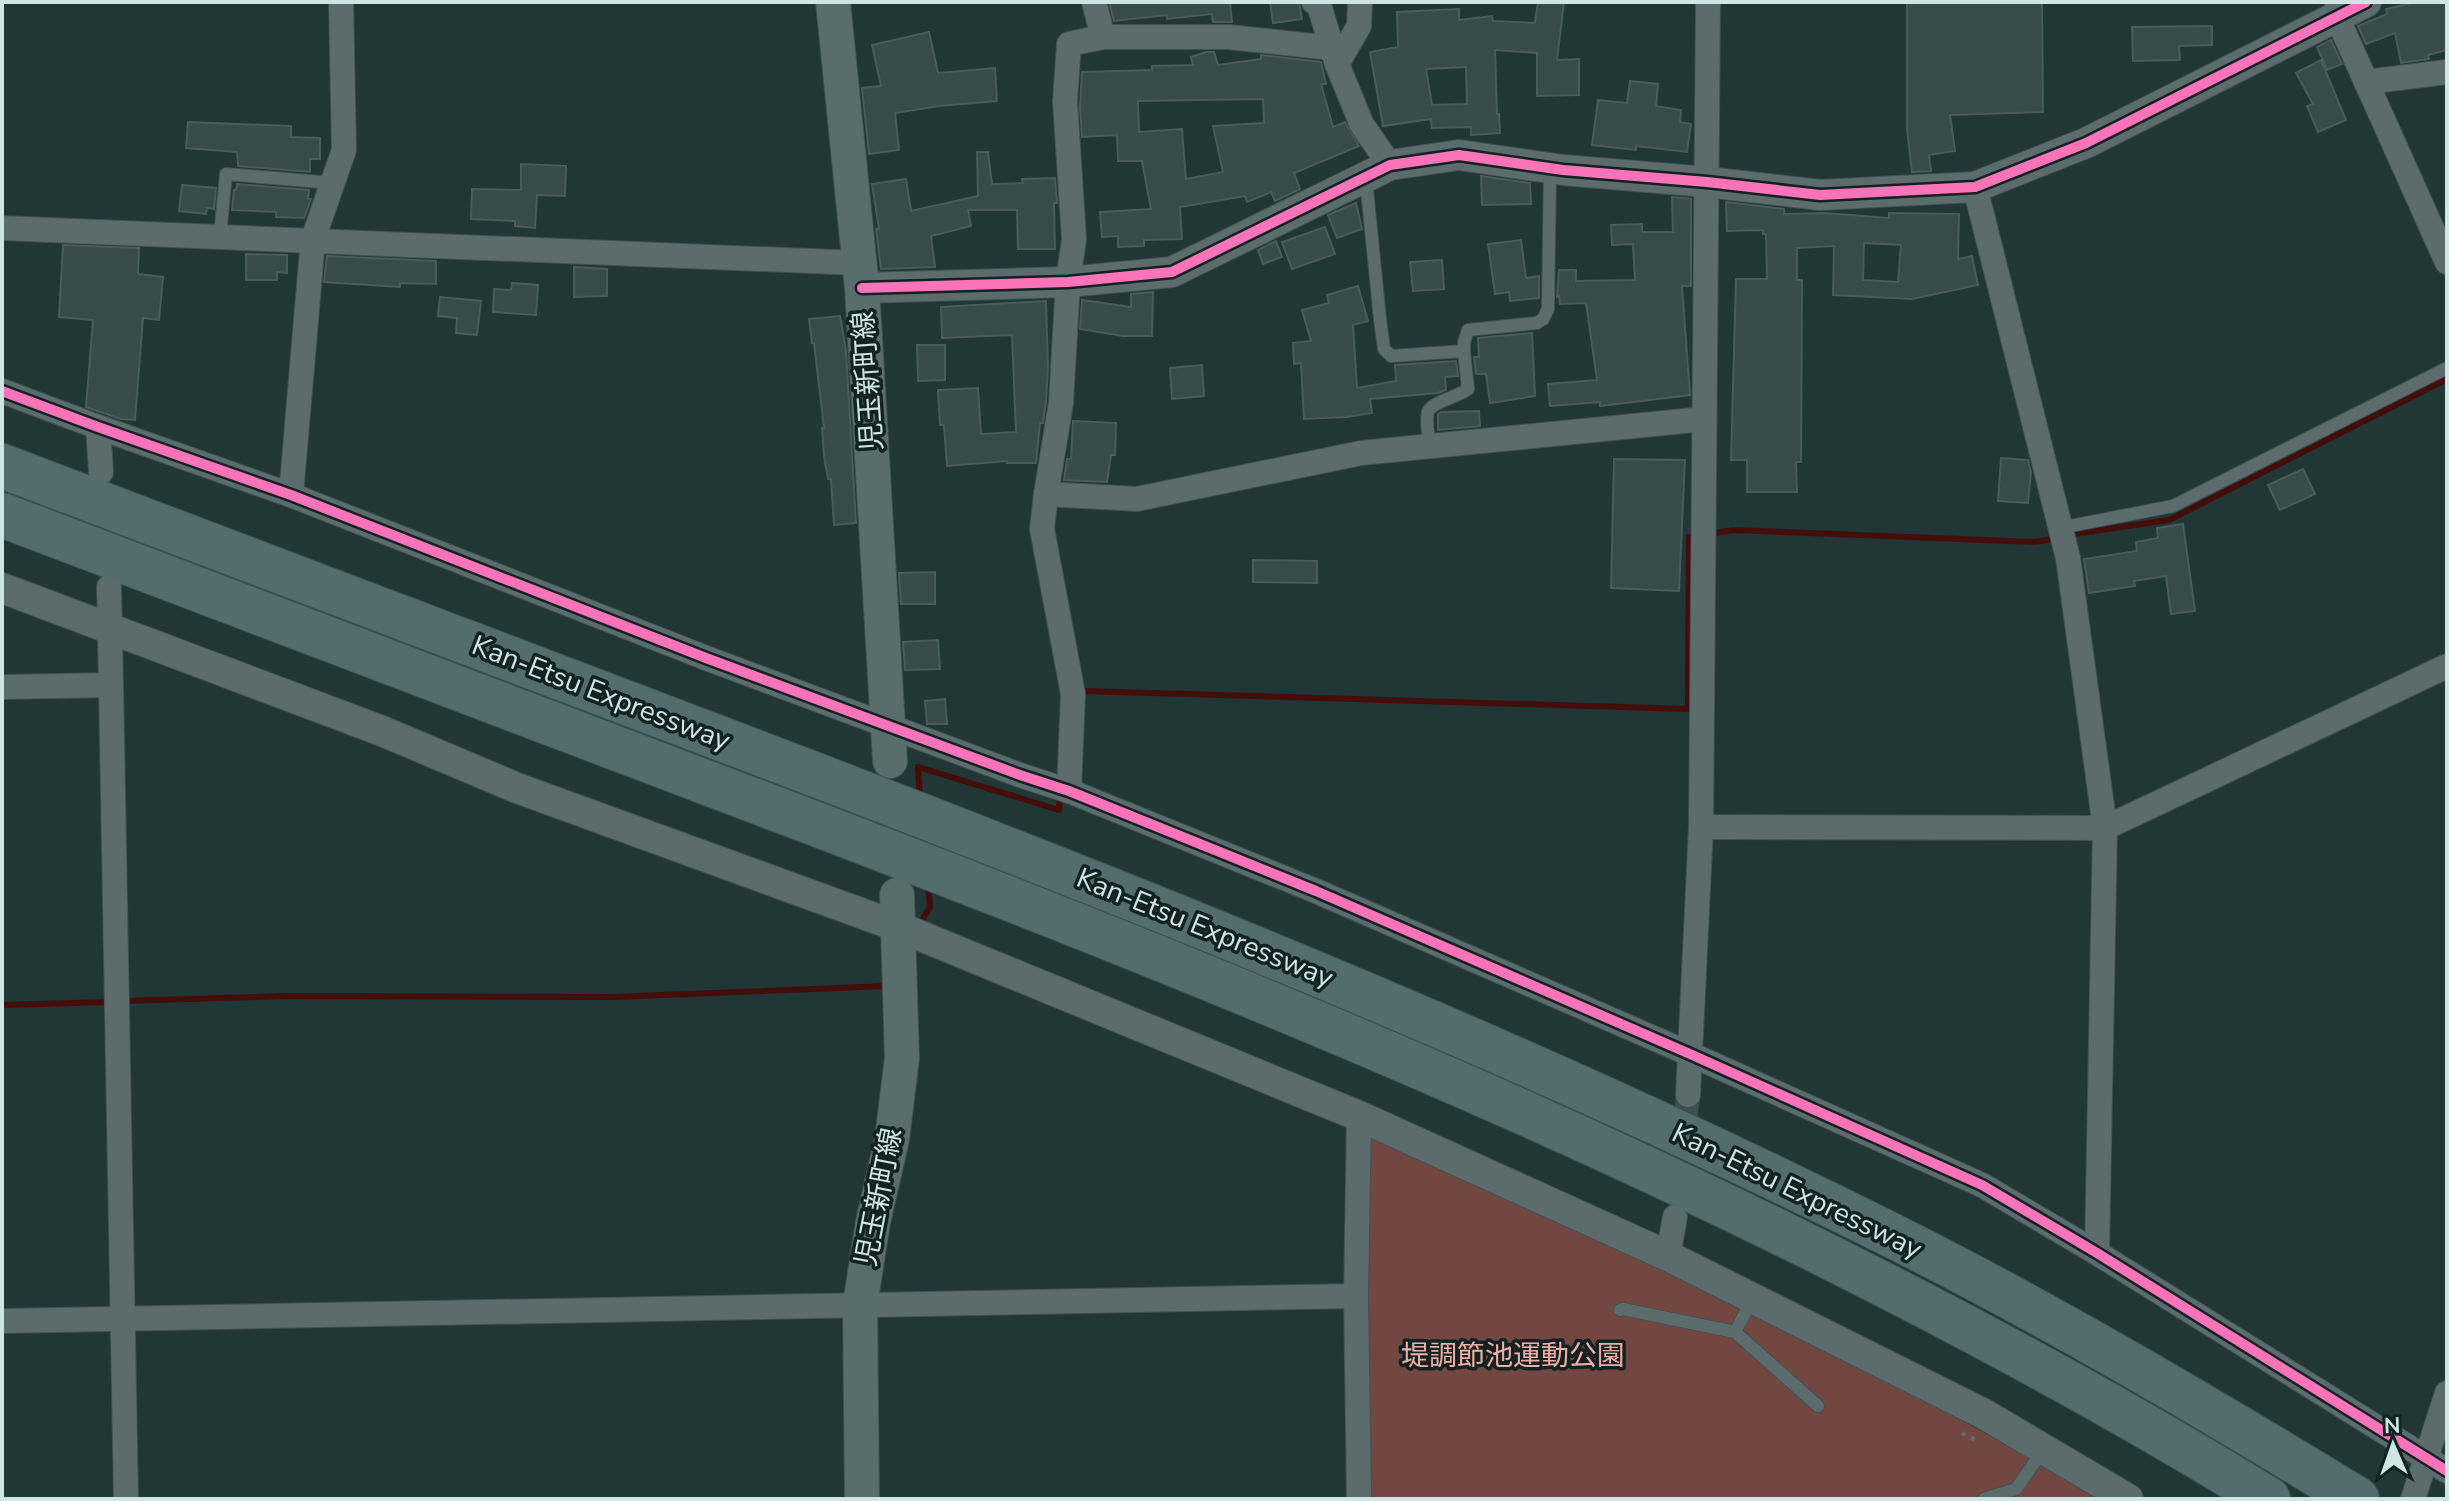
<svg xmlns="http://www.w3.org/2000/svg" width="2449" height="1501" font-family="'Nunito Sans','Noto Sans JP',sans-serif">
	<style>
		.green { fill: #734741 }
		.lines { fill: none; stroke-linecap: round; stroke-linejoin: round }
		.stream { stroke: #430e0a; stroke-width: 6 }
		.building { fill: #384a4b; stroke: #495b5c; stroke-width: 2; fill-rule: evenodd }
		.minor-tunnel { stroke: #3a5051; stroke-width: 24; stroke-dasharray: 24 12; stroke-linecap: butt }
		.service-casing { stroke: #3f5152; stroke-width: 14 }
		.minor-casing { stroke: #3f5152; stroke-width: 26 }
		.tertiary-casing { stroke: #3f5152; stroke-width: 32 }
		.secondary-casing { stroke: #3f5152; stroke-width: 36 }
		.motorway-casing { stroke: #3f5152; stroke-width: 46 }
		.path { stroke: #616f70; stroke-width: 4; stroke-dasharray: 4 6; stroke-linecap: butt }
		.service { stroke: #5c6c6d; stroke-width: 12 }
		.minor { stroke: #5c6c6d; stroke-width: 24 }
		.tertiary { stroke: #5c6c6d; stroke-width: 30 }
		.secondary { stroke: #5a6c6d; stroke-width: 34 }
		.motorway { stroke: #536d6e; stroke-width: 44 }
		.cycleway-casing { stroke: #122223; stroke-width: 15 }
		.cycleway { stroke: #fb73b8; stroke-width: 10 }
		.labels { text-anchor: middle; dominant-baseline: central; stroke-width: 7; stroke-linejoin: round; paint-order: stroke }
		.street-label { font-size: 28px; fill: #cfe4e5; stroke: #122223 }
		.park-label { font-size: 28px; fill: #f3ada1; stroke: #122223 }
	</style>
	<rect width="100%" height="100%" fill="#203637"/>
	<path class="green" d="M1367,1128C1615,1246 1865,1360 2102,1499H1370Z"/>
	<g class="lines">
		<g class="stream">
			<path d="M1708,534L1733,530L2036,542L2056,538"/>
			<path d="M2067,535L2169,520L2447,379"/>
			<path d="M1082,694L1084,691L1688,709L1689,537L1697,536"/>
			<path d="M920,799L918,767L1059,810L1060,793"/>
			<path d="M920,924L930,907L928,886"/>
			<path d="M122,1001L288,996L612,997L887,986L889,984"/>
			<path d="M2,1005L110,1002"/>
		</g>
	</g>
	<g class="building">
		<path d="M1109,2H1230L1232,22H1213L1212,14L1167,19V15L1114,21Z"/>
		<path d="M1270,2H1299L1302,19L1273,23Z"/>
		<path d="M1538,2H1564L1557,60L1579,59V95L1537,96V53L1495,50L1497,114H1499L1500,133L1471,135V127L1432,128L1431,119L1383,126L1370,52L1398,47L1397,12L1459,9V20L1492,16L1493,21L1535,23ZM1466,67L1467,104L1432,105L1426,69Z"/>
		<path d="M1907,2H2042L2043,112L1950,115L1955,151L1929,155L1931,171L1912,172L1907,130Z"/>
		<path d="M2416,2H2447V50L2428,55L2429,59L2401,63L2395,33L2366,44L2358,26L2387,14L2386,9Z"/>
		<path d="M2212,26V45L2179,46L2180,60L2133,61L2132,27Z"/>
		<path d="M929,32L938,73L995,68L997,101L939,106L895,113L899,150L869,154L862,88L881,86L872,45Z"/>
		<path d="M2331,40L2342,64L2327,70L2317,47Z"/>
		<path d="M1206,52H1214L1218,65L1261,59V55L1321,62L1326,84H1321L1333,127L1345,122L1359,146L1294,173L1300,189L1275,201L1271,192L1247,202L1245,196L1180,207L1182,239L1144,240V246L1118,247V236L1102,237L1100,212L1151,209L1142,161H1118L1117,135L1082,137L1080,107L1082,72L1152,70V66L1193,65L1191,57ZM1263,99L1264,123L1213,126L1223,172L1186,179L1182,129L1139,132L1138,101Z"/>
		<path d="M2321,60L2346,120L2318,132L2307,106L2313,104L2296,73Z"/>
		<path d="M1630,81L1658,84L1656,106L1681,110L1680,122L1691,124L1687,152L1636,146V150L1592,145L1598,100L1627,103Z"/>
		<path d="M188,122L291,126V137L320,138V159H310V172L238,166L237,152L186,148Z"/>
		<path d="M977,152H988L992,184L1023,183L1022,179L1055,178L1057,203H1054L1055,249H1018L1017,210H968L971,226L931,236L935,267L881,269L876,229H879L872,184L906,179L911,211L978,196Z"/>
		<path d="M521,164L566,166L565,196L537,195L535,228L515,226V221L471,219L472,189L521,190Z"/>
		<path d="M1481,176L1530,183L1531,204L1482,205Z"/>
		<path d="M237,184L309,190L308,199H311L304,218L276,217V212L232,210L234,190H236Z"/>
		<path d="M182,185L216,188L214,209L207,208L206,214L179,211Z"/>
		<path d="M1672,197L1691,199V286H1682L1690,395L1600,406V402L1550,406L1548,384L1597,380L1586,303L1560,304L1559,296L1557,297L1559,270H1576V281L1635,280L1633,244L1612,245L1611,225L1642,224V232H1673Z"/>
		<path d="M1726,202L1784,209V214L1824,213L1889,218V213L1959,214L1958,259L1972,256L1978,285L1912,299L1833,295L1834,246L1797,248V280H1802L1801,462H1796L1797,492H1747V460H1731L1736,279H1767L1766,234H1763V230L1727,231ZM1864,243L1901,245L1898,282L1863,280Z"/>
		<path d="M1356,203L1362,229L1337,238L1328,215Z"/>
		<path d="M1325,227L1335,254L1292,269L1282,242Z"/>
		<path d="M1521,240L1526,278L1539,276V298L1510,301L1509,292L1495,294L1488,244Z"/>
		<path d="M1276,241L1282,257L1263,264L1258,250Z"/>
		<path d="M63,245L139,248L138,274L163,277L159,320L143,318L135,420L121,419L86,407L93,320L59,317Z"/>
		<path d="M246,254L287,255V273L277,272V280H246Z"/>
		<path d="M327,256L436,261V284L400,283V287L324,282Z"/>
		<path d="M1442,260L1444,289L1413,291L1410,262Z"/>
		<path d="M574,267L607,269V296L574,297Z"/>
		<path d="M512,283L538,285L536,315L493,312L494,289L511,290Z"/>
		<path d="M1358,286L1368,321L1353,325L1357,388L1396,381L1395,365L1456,361L1458,376L1445,377L1446,390L1438,393L1370,399L1372,413L1347,417L1304,419L1301,363L1294,364L1293,343L1311,341L1302,310L1329,303L1327,295Z"/>
		<path d="M1153,292L1152,336H1123L1080,329L1082,300L1131,307V294Z"/>
		<path d="M440,297L481,301L477,335L456,333L457,318L438,316Z"/>
		<path d="M1046,301L1048,367L1046,401L1043,423H1040L1036,463H1007V461L947,466L944,425H940L938,390L978,388L981,434L1016,432L1012,335L942,338L941,307Z"/>
		<path d="M840,316L846,351L856,523L834,525L831,479H828L824,456L822,428H824L814,343H812L809,319Z"/>
		<path d="M1532,333L1535,396L1490,403L1486,374H1476L1474,357H1479L1478,338Z"/>
		<path d="M917,345H945V380L918,381Z"/>
		<path d="M1202,365L1204,396L1172,399L1170,368Z"/>
		<path d="M1479,411L1480,426L1438,430V414L1441,412Z"/>
		<path d="M1073,421L1116,423L1115,455H1111L1107,482L1064,480L1067,459H1071Z"/>
		<path d="M2001,458L2028,460L2031,472L2028,503L1998,501Z"/>
		<path d="M1614,459L1685,460L1679,591L1611,588Z"/>
		<path d="M2303,469L2315,494L2280,510L2268,485Z"/>
		<path d="M2183,524L2195,611L2171,614L2166,576L2134,581L2135,586L2089,593L2084,559L2137,551L2136,542L2158,538L2157,528Z"/>
		<path d="M1253,560L1317,561V583L1253,582Z"/>
		<path d="M935,572V604H901L899,573Z"/>
		<path d="M938,640L940,669L905,670L903,642Z"/>
		<path d="M945,699L947,724H927L925,701Z"/>
	</g>
	<g class="lines">
		<path class="minor-tunnel" d="M1677,1192L1688,1095"/>
		<g class="service-casing">
			<g id="service">
				<path d="M1366,180L1380,319L1384,349L1391,356L1464,351V342L1468,330L1537,323L1543,319L1548,309L1550,170"/>
				<path d="M220,236L226,174L333,183"/>
				<path d="M1430,446C1429,437 1425,421 1428,412C1431,402 1458,397 1468,389L1464,351"/>
				<path d="M2060,528L2173,506L2447,368"/>
				<path d="M1620,1310L1623,1309L1735,1332L1818,1406"/>
				<path d="M1735,1332L1753,1298"/>
				<path d="M1984,1499L2016,1489L2044,1449"/>
			</g>
		</g>
		<g class="minor-casing">
			<g id="minor">
				<path d="M1094,2L1103,37"/>
				<path d="M1314,2L1319,5L1337,64L1362,125L1390,165"/>
				<path d="M2337,2V17L2447,262"/>
				<path d="M1337,64L1359,26L1360,2"/>
				<path d="M2366,82L2447,72"/>
				<path d="M1975,187L2068,558L2105,828L2097,1253"/>
				<path d="M2,228C288,238 574,254 860,263"/>
				<path d="M2,391L98,427L291,495L706,658L1020,775L1069,791L1316,891L1690,1054L1982,1185L2097,1253L2447,1471"/>
				<path d="M98,427L101,472"/>
				<path d="M1046,494L1137,499L1361,453L1704,419"/>
				<path d="M291,495L313,239L344,150L341,2"/>
				<path d="M111,685L126,1499"/>
				<path d="M2,687L111,685L109,587"/>
				<path d="M1069,791L1073,694L1042,529L1046,494L1061,403L1068,282L1074,239L1065,101L1069,44L1103,37H1229L1332,48"/>
				<path d="M1701,827L2105,828L2447,666"/>
				<path d="M1688,1095L1701,827L1708,2"/>
				<path d="M1668,1256L1675,1217"/>
				<path d="M2,1321L1356,1296"/>
				<path d="M1359,1499L1356,1296L1359,1116"/>
				<path d="M2413,1499L2447,1393"/>
			</g>
		</g>
		<g class="tertiary-casing">
			<g id="tertiary">
				<path d="M862,288L1068,282L1172,272L1390,165L1459,155L1563,170L1707,182L1820,195L1975,187L2086,143L2366,2"/>
				<path d="M2,588L382,731L517,788L899,927L1359,1116L1668,1256L1984,1414L2128,1499"/>
			</g>
		</g>
		<g class="secondary-casing">
			<g id="secondary">
				<path d="M833,2L862,288L890,761"/>
				<path d="M862,1499L860,1305L873,1222L892,1139L902,1058L897,895"/>
			</g>
		</g>
		<g class="motorway-casing">
			<g id="motorway">
				<path d="M2,466C220,549 438,631 656,714C1076,873 1494,1036 1895,1237C2054,1317 2206,1407 2357,1499"/>
				<path d="M2,515C246,608 490,700 734,793C1261,992 1786,1204 2268,1499"/>
			</g>
		</g>
		<path class="path" d="M1962,1433L1979,1442"/>
		<use href="#service" class="service"/>
		<use href="#minor" class="minor"/>
		<use href="#tertiary" class="tertiary"/>
		<use href="#secondary" class="secondary"/>
		<use href="#motorway" class="motorway"/>
		<g class="cycleway-casing">
			<g id="cycleway">
				<path d="M862,288L1068,282L1172,272L1390,165L1459,155L1563,170L1707,182L1820,195L1975,187L2086,143L2366,2"/>
				<path d="M2,391L98,427L291,495L706,658L1020,775L1069,791L1316,891L1690,1054L1982,1185L2097,1253L2447,1471"/>
			</g>
		</g>
		<use href="#cycleway" class="cycleway"/>
	</g>
	<g class="labels">
		<g class="street-label">
			<text transform="translate(868 381) rotate(-94)">児玉新町線</text>
			<text transform="translate(601 693) rotate(21)">Kan-Etsu Expressway</text>
			<text transform="translate(1205 928) rotate(22)">Kan-Etsu Expressway</text>
			<text transform="translate(1797 1191) rotate(26)">Kan-Etsu Expressway</text>
			<text transform="translate(879 1197) rotate(-79)">児玉新町線</text>
		</g>
		<g class="park-label">
			<text x="1513" y="1356">堤調節池運動公園</text>
		</g>
	</g>
	<rect width="2449" height="1501" fill="none" stroke="#cfe4e5" stroke-width="8"/>
	<g transform="translate(2393 1445) rotate(358)" stroke="#122223" stroke-width="6" paint-order="stroke">
	<path d="M0-6L14 30L0 20L-14 30Z" fill="#cfe4e5"/>
	<text y="-12" font-size="22" font-weight="bold" text-anchor="middle" fill="#cfe4e5">N</text>
	</g>
</svg>
